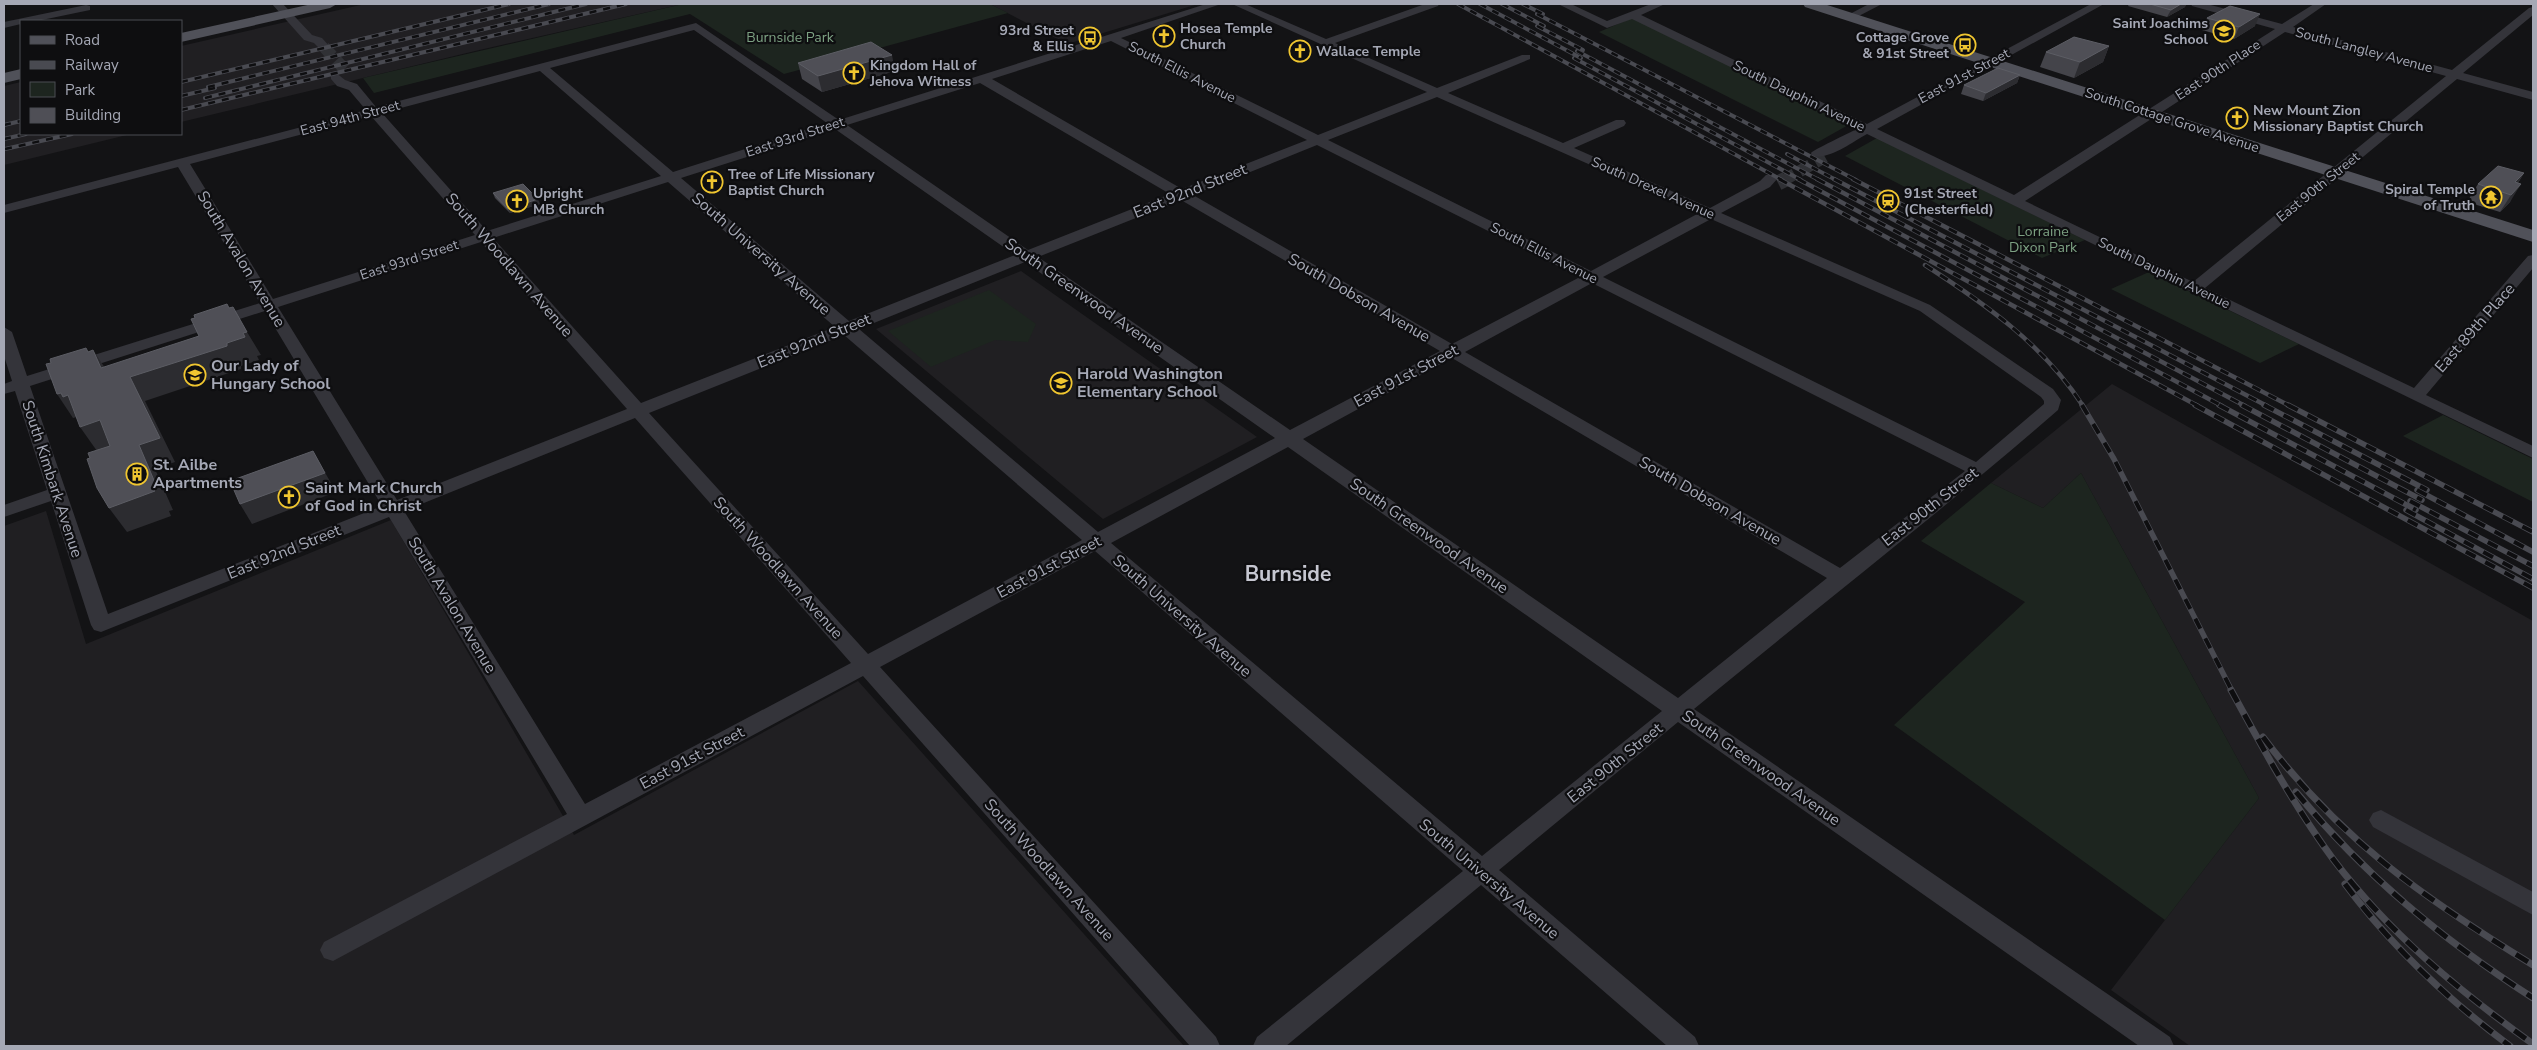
<svg xmlns="http://www.w3.org/2000/svg" width="2537" height="1050" font-family="'Nunito Sans',sans-serif">
	<style>
		.built { fill: #201f22 }
		.green { fill: #1d251f }
		.lines { fill: none; stroke-linecap: round; stroke-linejoin: round }
		.minor-tunnel-far1 { stroke: #303135; stroke-width: 12; stroke-dasharray: 12 6; stroke-linecap: butt }
		.minor-tunnel { stroke: #303135; stroke-width: 15; stroke-dasharray: 15 8; stroke-linecap: butt }
		.minor { fill: #34343a; fill-rule: evenodd }
		.major { fill: #505159; fill-rule: evenodd }
		.rail-far3-casing { stroke: #494a51; stroke-width: 4 }
		.rail-far2-casing { stroke: #494a51; stroke-width: 4.5 }
		.rail-far1-casing { stroke: #494a51; stroke-width: 5.5 }
		.rail-casing { stroke: #494a51; stroke-width: 7 }
		.rail-far3 { stroke: #0e0e10; stroke-width: 2.5; stroke-dasharray: 7; stroke-linecap: butt }
		.rail-far2 { stroke: #0e0e10; stroke-width: 3; stroke-dasharray: 9; stroke-linecap: butt }
		.rail-far1 { stroke: #0e0e10; stroke-width: 4; stroke-dasharray: 11; stroke-linecap: butt }
		.rail { stroke: #0e0e10; stroke-width: 5; stroke-dasharray: 14; stroke-linecap: butt }
		.wall { fill: #44444a }
		.shaded-wall { fill: #2c2c30 }
		.building { fill: #4f4f56; stroke: #5c5d64 }
		.labels { text-anchor: middle; dominant-baseline: central; stroke-width: 4.5; stroke-linejoin: round; paint-order: stroke }
		.far-poi-label { font-size: 14px; font-weight: bold; fill: #a5a8b5; stroke: #0e0e10; text-anchor: start }
		.far-park-label { font-size: 14px; fill: #7ca082; stroke: #0e0e10 }
		.far-street-label { font-size: 14px; fill: #a5a8b5; stroke: #0e0e10 }
		.street-label { font-size: 16px; fill: #a5a8b5; stroke: #0e0e10 }
		.poi-label { font-size: 16px; font-weight: bold; fill: #a5a8b5; stroke: #0e0e10; text-anchor: start }
		.district-label { font-size: 21px; font-weight: bold; fill: #c6c7d1; stroke: #0e0e10 }
	</style>
	<rect width="100%" height="100%" fill="#131315"/>
	<g class="built">
		<path d="M365,4H683L475,51L181,122V46Z"/>
		<path d="M990,4H1198L1067,44Z"/>
		<path d="M21,82V134H131L4,165V86Z"/>
		<path d="M1021,271L1257,437L1103,519L876,329Z"/>
		<path d="M2112,384L2533,621V1046H2190L2111,990L2259,798L2081,473L2043,508L1991,483Z"/>
		<path d="M46,511L86,644L391,520L574,835L858,681L1184,1046H4V526Z"/>
	</g>
	<g class="green">
		<path d="M683,4H990L1008,13L784,74L690,14L374,93L363,78Z"/>
		<path d="M1632,18L1850,124L1818,142L1599,32Z"/>
		<path d="M1877,138L2085,240L2042,258L1845,156Z"/>
		<path d="M2149,272L2299,344L2260,363L2111,289Z"/>
		<path d="M989,290L1036,324L1028,342L995,340L931,367L888,331Z"/>
		<path d="M2443,415L2533,459V502L2403,436Z"/>
		<path d="M2081,473L2259,798L2165,920L1894,725L2025,602L1921,541L1991,483L2043,508Z"/>
	</g>
	<g class="lines">
		<g class="minor-tunnel-far1">
			<path d="M324,47L348,73"/>
			<path d="M1784,180L1825,157"/>
		</g>
		<path class="minor-tunnel" d="M1778,183L1786,179"/>
		<g class="minor">
			<path d="M272,4H283L312,35L322,38L330,47L328,49H320L314,43L304,40Z"/>
			<path d="M1206,4H1221L1121,38L1318,135L1427,92L1232,4H1245L1326,39L1425,4H1439L1438,6L1335,43L1437,88L1522,55H1530V59L1448,93L1563,143L1616,120H1624L1626,123L1624,126L1574,148L1710,208L1760,181L1766,175H1776L1778,178L1770,187L1721,213L1930,305L2053,389L2061,400L2058,410C1940,513 1815,609 1694,709L2170,1037L2174,1046H2139L1678,722L1499,870L1695,1037L1699,1046H1667L1481,885L1286,1046H1253L1257,1037L1463,871L1095,551L880,667L1216,1037L1220,1046H1190L863,676L333,961L324,958L320,950L324,942L567,814L389,517L101,632L94,630L91,625L51,501L4,517V505L47,490L15,391L4,394V384L12,381L4,356V327L12,332L27,376L260,303L178,167L4,213V205L366,110L349,90L337,86L331,79V73L335,72L345,80L357,84L376,107L696,23L839,120ZM694,30L827,123L673,172L550,68ZM1111,41L1307,140L1182,189L992,79ZM540,71L661,176L487,231L382,113ZM980,83L1170,194L1028,250L847,125ZM1437,97L1699,213L1591,271L1328,140ZM371,116L475,235L273,299L190,164ZM835,129L1015,255L849,321L681,178ZM1317,145L1580,277L1452,344L1193,195ZM668,182L835,327L641,403L493,238ZM1181,200L1440,351L1290,430L1038,257ZM1711,219L1920,311L2041,397L2044,401V404L1976,462L1603,277ZM481,242L627,409L397,500L278,307ZM1025,262L1275,438L1098,532L859,329ZM1592,283L1965,471L1840,568L1465,352ZM265,311L382,506L108,614L30,386ZM844,335L1082,540L868,654L649,413ZM1452,358L1827,578L1678,698L1303,439ZM635,418L851,663L585,804L404,511ZM1288,447L1662,711L1482,856L1111,543Z"/>
			<path d="M1558,4H1571L1607,21L1651,4H1665L1641,15L1867,124L2091,4H2104L1877,129L2014,195L2275,29L2192,6L2191,4H2207L2282,24L2314,4H2326L2293,27L2452,70L2529,8L2533,7V15L2463,73L2533,92V100L2457,79L2205,288L2414,388L2528,256L2533,255V268L2426,395L2533,446V458L1867,134C1852,142 1830,160 1812,156L1811,153C1813,150 1849,133 1857,129L1632,19L1607,28ZM2285,32L2446,76L2193,282L2025,201Z"/>
			<path d="M1869,4H1882L1853,19H1845L1844,17Z"/>
			<path d="M86,5L90,6V10L37,21H21V24L4,28V22Z"/>
			<path d="M2381,810L2533,892V915L2373,827L2369,820L2373,813Z"/>
		</g>
		<g class="major">
			<path d="M312,4H337L330,8L181,42V33Z"/>
			<path d="M1803,4H1824L2533,230V242L1805,7Z"/>
			<path d="M21,69V79L4,83V73Z"/>
		</g>
		<g class="rail-far3-casing">
			<g id="rail-far3">
				<path d="M1458,4L1782,180"/>
				<path d="M1480,4L1581,58"/>
				<path d="M1502,4L1544,26"/>
				<path d="M1523,4L1543,14"/>
				<path d="M1537,14L1856,180"/>
				<path d="M1537,26L1583,50"/>
				<path d="M1577,51L1819,180"/>
				<path d="M1574,58L1801,180"/>
				<path d="M181,82L509,4"/>
				<path d="M208,87L549,4"/>
				<path d="M181,96L215,88"/>
				<path d="M205,98L586,4"/>
				<path d="M181,110L626,4"/>
				<path d="M4,125L21,121"/>
				<path d="M4,139L26,134"/>
				<path d="M5,149L72,134"/>
				<path d="M1787,154L1836,180"/>
			</g>
		</g>
		<g class="rail-far2-casing">
			<g id="rail-far2">
				<path d="M1779,179L2198,406"/>
				<path d="M1798,179L2222,406"/>
				<path d="M1817,179L2245,406"/>
				<path d="M1834,179L2267,406"/>
				<path d="M1853,179L2290,406"/>
				<path d="M1925,265C1985,304 2043,344 2083,406"/>
			</g>
		</g>
		<g class="rail-far1-casing">
			<g id="rail-far1">
				<path d="M2082,405L2114,459L2232,691"/>
				<path d="M2195,405L2533,588"/>
				<path d="M2219,405L2416,510"/>
				<path d="M2242,405L2422,500"/>
				<path d="M2264,405L2427,490"/>
				<path d="M2288,405L2533,532"/>
				<path d="M2417,490L2533,552"/>
				<path d="M2410,501L2533,566"/>
				<path d="M2406,510L2533,579"/>
			</g>
		</g>
		<g class="rail-casing">
			<g id="rail">
				<path d="M2231,690C2262,747 2294,806 2333,859C2388,932 2459,991 2533,1044"/>
				<path d="M2263,737C2340,840 2425,899 2533,965"/>
				<path d="M2296,792C2364,875 2443,940 2533,998"/>
				<path d="M2345,884C2392,947 2447,999 2510,1046"/>
			</g>
		</g>
		<use href="#rail-far3" class="rail-far3"/>
		<use href="#rail-far2" class="rail-far2"/>
		<use href="#rail-far1" class="rail-far1"/>
		<use href="#rail" class="rail"/>
	</g>
	<g class="wall">
		<path d="M2129,4H2186L2185,7L2167,17L2128,6Z"/>
		<path d="M2207,18L2255,26L2234,39L2202,30Z"/>
		<path d="M2109,46L2103,62L2074,78L2040,67L2046,52Z"/>
		<path d="M798,63L895,71L822,92L802,79Z"/>
		<path d="M2020,75L2017,83L1983,101L1961,94L1964,85Z"/>
		<path d="M2524,173L2518,183L2510,202L2500,212L2467,202L2478,184Z"/>
		<path d="M493,193L540,204L510,213L495,198Z"/>
	</g>
	<g class="shaded-wall">
		<path d="M2181,4H2186L2185,7L2167,17L2171,10Z"/>
		<path d="M2260,14L2255,26L2234,39L2239,27Z"/>
		<path d="M2109,46L2103,62L2074,78L2080,62Z"/>
		<path d="M892,55L895,71L822,92L818,76Z"/>
		<path d="M2020,75L2017,83L1983,101L1986,93Z"/>
		<path d="M2524,173L2513,191L2515,182Z"/>
		<path d="M2521,184L2510,202L2500,212L2511,195Z"/>
		<path d="M538,199L540,204L510,213L508,209Z"/>
		<path d="M247,332L261,355L257,356L259,360L241,366V369L145,401L175,462L155,469L173,510L169,511L171,516L127,532L109,508L152,487L139,445L130,377L227,343L243,333Z"/>
		<path d="M93,350L109,374L101,368Z"/>
		<path d="M61,393L68,395L77,417L73,418L57,394Z"/>
		<path d="M100,420L117,445L97,451L80,427Z"/>
		<path d="M313,451L336,492L252,524L240,504Z"/>
	</g>
	<g class="building">
		<path d="M2150,4H2181L2171,10Z"/>
		<path d="M2230,6L2260,14L2239,27L2207,18Z"/>
		<path d="M2074,37L2109,46L2080,62L2046,52Z"/>
		<path d="M871,42L892,55L818,76L798,63Z"/>
		<path d="M1998,68L2020,75L1986,93L1964,85Z"/>
		<path d="M2498,166L2524,173L2515,182L2521,184L2511,195L2478,184Z"/>
		<path d="M523,184L538,199L508,209L493,193Z"/>
		<path d="M227,304L229,308L233,307L247,332L243,333L245,337L227,343V346L130,377L160,438L139,445L156,485L152,487L155,491L109,508L97,488L87,459L90,458L88,453L110,446L100,420L80,427L68,395L63,397L61,393L57,394L46,364L51,363L50,359L86,348L88,352L93,350L101,368L199,336L191,319L195,318L194,315Z"/>
		<path d="M313,451L325,473L240,504L230,481Z"/>
	</g>
	<defs>
		<g id="school-ring" transform="scale(1.125)"><circle r="9.5" fill="#0e0e10" stroke="#f0c630" stroke-width="1.5"/><path d="M0-5L7-2L0 1L-7-2ZM-4 1L0 2.5L4 1V4Q0 6-4 4Z" fill="#f0c630"/></g>
		<g id="church-ring" transform="scale(1.125)"><circle r="9.5" fill="#0e0e10" stroke="#f0c630" stroke-width="1.5"/><path d="M-1.2-6h2.4v3.5h3.3v2.4h-3.3V6h-2.4V-.1h-3.3v-2.4h3.3Z" fill="#f0c630"/></g>
		<g id="bus-ring" transform="scale(1.125)"><circle r="9.5" fill="#0e0e10" stroke="#f0c630" stroke-width="1.5"/><path d="M-5-6H5V4H4V6H2V4H-2V6H-4V4H-5ZM-3.5-4V0h7V-4ZM-3.5 1.2v1.5H-2V1.2ZM2 1.2v1.5H3.5V1.2Z" fill="#f0c630"/></g>
		<g id="temple-ring" transform="scale(1.125)"><circle r="9.5" fill="#0e0e10" stroke="#f0c630" stroke-width="1.5"/><path d="M0-6L5-2H3V0L6.5 2.5H4V6H1.5V3h-3V6H-4V2.5H-6.5L-3 0V-2H-5Z" fill="#f0c630"/></g>
		<g id="station-ring" transform="scale(1.125)"><circle r="9.5" fill="#0e0e10" stroke="#f0c630" stroke-width="1.5"/><path d="M-3-6H3Q5-6 5-4V2Q5 4 3 4L4.5 6H3L1.5 4h-3L-3 6H-4.5L-3 4Q-5 4-5 2V-4Q-5-6-3-6ZM-3.5-4v3h7v-3ZM-3.5 1v1.5H-2V1ZM2 1v1.5H3.5V1Z" fill="#f0c630"/></g>
		<g id="building-ring" transform="scale(1.125)"><circle r="9.5" fill="#0e0e10" stroke="#f0c630" stroke-width="1.5"/><path d="M-4-6H4V6H1V3H-1V6H-4ZM-2.5-4.3h1.7v1.8h-1.7ZM.8-4.3h1.7v1.8H.8ZM-2.5-1h1.7V.8h-1.7ZM.8-1h1.7V.8H.8Z" fill="#f0c630"/></g>
	</defs>
	<g fill-rule="evenodd">
		<use href="#school-ring" x="2224" y="31"/>
		<use href="#church-ring" x="1164" y="36"/>
		<use href="#bus-ring" x="1090" y="38"/>
		<use href="#bus-ring" x="1965" y="45"/>
		<use href="#church-ring" x="1300" y="51"/>
		<use href="#church-ring" x="854" y="73"/>
		<use href="#church-ring" x="2237" y="118"/>
		<use href="#church-ring" x="712" y="182"/>
		<use href="#temple-ring" x="2491" y="197"/>
		<use href="#church-ring" x="517" y="201"/>
		<use href="#station-ring" x="1888" y="201"/>
		<use href="#school-ring" x="195" y="375"/>
		<use href="#school-ring" x="1061" y="383"/>
		<use href="#building-ring" x="137" y="474"/>
		<use href="#church-ring" x="289" y="497"/>
	</g>
	<g class="labels">
		<g class="far-poi-label">
			<text x="2208" y="23" text-anchor="end">Saint Joachims<tspan x="2208" dy="16">School</tspan></text>
			<text x="1180" y="28">Hosea Temple<tspan x="1180" dy="16">Church</tspan></text>
			<text x="1074" y="30" text-anchor="end">93rd Street<tspan x="1074" dy="16">&amp; Ellis</tspan></text>
			<text x="1949" y="37" text-anchor="end">Cottage Grove<tspan x="1949" dy="16">&amp; 91st Street</tspan></text>
			<text x="1316" y="51">Wallace Temple</text>
			<text x="870" y="65">Kingdom Hall of<tspan x="870" dy="16">Jehova Witness</tspan></text>
			<text x="2253" y="110">New Mount Zion<tspan x="2253" dy="16">Missionary Baptist Church</tspan></text>
			<text x="728" y="174">Tree of Life Missionary<tspan x="728" dy="16">Baptist Church</tspan></text>
			<text x="2475" y="189" text-anchor="end">Spiral Temple<tspan x="2475" dy="16">of Truth</tspan></text>
			<text x="533" y="193">Upright<tspan x="533" dy="16">MB Church</tspan></text>
			<text x="1904" y="193">91st Street<tspan x="1904" dy="16">(Chesterfield)</tspan></text>
		</g>
		<g class="far-park-label">
			<text x="790" y="37">Burnside Park</text>
			<text x="2043" y="231">Lorraine<tspan x="2043" dy="16">Dixon Park</tspan></text>
		</g>
		<g class="far-street-label">
			<text transform="translate(2364 50) rotate(15)">South Langley Avenue</text>
			<text transform="translate(2218 70) rotate(-33)">East 90th Place</text>
			<text transform="translate(1182 72) rotate(27)">South Ellis Avenue</text>
			<text transform="translate(1964 76) rotate(-28)">East 91st Street</text>
			<text transform="translate(1799 96) rotate(26)">South Dauphin Avenue</text>
			<text transform="translate(350 118) rotate(-15)">East 94th Street</text>
			<text transform="translate(2172 120) rotate(18)">South Cottage Grove Avenue</text>
			<text transform="translate(795 137) rotate(-18)">East 93rd Street</text>
			<text transform="translate(2318 187) rotate(-39)">East 90th Street</text>
			<text transform="translate(1653 188) rotate(24)">South Drexel Avenue</text>
			<text transform="translate(1544 253) rotate(27)">South Ellis Avenue</text>
			<text transform="translate(409 260) rotate(-18)">East 93rd Street</text>
			<text transform="translate(2164 273) rotate(26)">South Dauphin Avenue</text>
		</g>
		<g class="street-label">
			<text transform="translate(1190 191) rotate(-22)">East 92nd Street</text>
			<text transform="translate(761 254) rotate(41)">South University Avenue</text>
			<text transform="translate(241 259) rotate(59)">South Avalon Avenue</text>
			<text transform="translate(509 265) rotate(49)">South Woodlawn Avenue</text>
			<text transform="translate(1084 296) rotate(35)">South Greenwood Avenue</text>
			<text transform="translate(1359 298) rotate(30)">South Dobson Avenue</text>
			<text transform="translate(2475 328) rotate(-49)">East 89th Place</text>
			<text transform="translate(814 341) rotate(-22)">East 92nd Street</text>
			<text transform="translate(1406 376) rotate(-28)">East 91st Street</text>
			<text transform="translate(52 479) rotate(72)">South Kimbark Avenue</text>
			<text transform="translate(1710 501) rotate(30)">South Dobson Avenue</text>
			<text transform="translate(1930 507) rotate(-38)">East 90th Street</text>
			<text transform="translate(1429 536) rotate(35)">South Greenwood Avenue</text>
			<text transform="translate(284 552) rotate(-22)">East 92nd Street</text>
			<text transform="translate(1049 567) rotate(-28)">East 91st Street</text>
			<text transform="translate(778 568) rotate(48)">South Woodlawn Avenue</text>
			<text transform="translate(452 605) rotate(59)">South Avalon Avenue</text>
			<text transform="translate(1182 616) rotate(41)">South University Avenue</text>
			<text transform="translate(692 758) rotate(-28)">East 91st Street</text>
			<text transform="translate(1615 763) rotate(-39)">East 90th Street</text>
			<text transform="translate(1761 768) rotate(35)">South Greenwood Avenue</text>
			<text transform="translate(1049 870) rotate(48)">South Woodlawn Avenue</text>
			<text transform="translate(1489 879) rotate(40)">South University Avenue</text>
		</g>
		<g class="poi-label">
			<text x="211" y="366">Our Lady of<tspan x="211" dy="18">Hungary School</tspan></text>
			<text x="1077" y="374">Harold Washington<tspan x="1077" dy="18">Elementary School</tspan></text>
			<text x="153" y="465">St. Ailbe<tspan x="153" dy="18">Apartments</tspan></text>
			<text x="305" y="488">Saint Mark Church<tspan x="305" dy="18">of God in Christ</tspan></text>
		</g>
		<g class="district-label">
			<text x="1288" y="574">Burnside</text>
		</g>
	</g>
	<rect width="2537" height="1050" fill="none" stroke="#a5a8b5" stroke-width="10"/>
	<rect x="20" y="20" width="162" height="115" fill="#0e0e10" stroke="#4a4c52"/>
	<rect x="30" y="36" width="25" height="8" fill="#505159" stroke="#4a4c52"/>
	<text x="65" y="45" font-size="15" fill="#a5a8b5">Road</text>
	<rect x="30" y="61" width="25" height="8" fill="#494a51" stroke="#4a4c52"/>
	<text x="65" y="70" font-size="15" fill="#a5a8b5">Railway</text>
	<rect x="30" y="82" width="25" height="15" fill="#1d251f" stroke="#4a4c52"/>
	<text x="65" y="95" font-size="15" fill="#a5a8b5">Park</text>
	<rect x="30" y="108" width="25" height="15" fill="#4f4f56" stroke="#4a4c52"/>
	<text x="65" y="120" font-size="15" fill="#a5a8b5">Building</text>
</svg>
